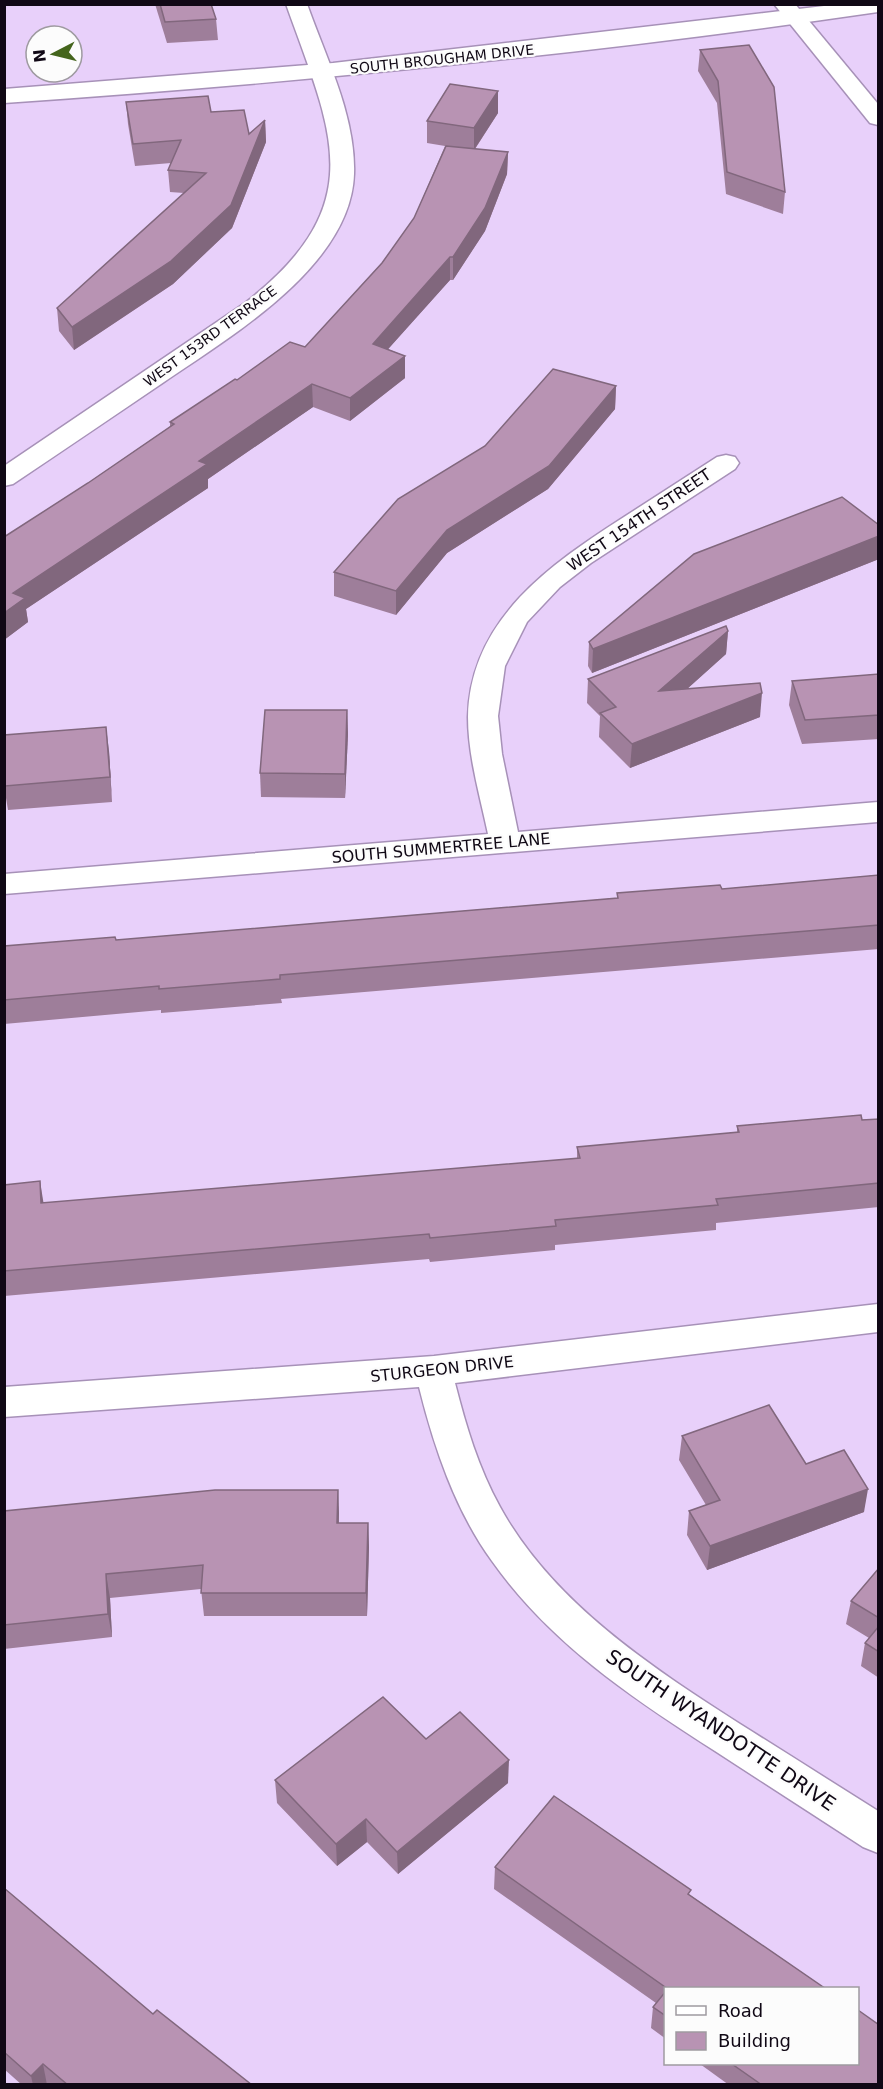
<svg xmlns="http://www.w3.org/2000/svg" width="883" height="2089" font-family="'DejaVu Sans',sans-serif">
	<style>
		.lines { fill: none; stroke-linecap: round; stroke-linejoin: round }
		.street-casing { stroke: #a791b8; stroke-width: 3 }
		.secondary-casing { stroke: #a791b8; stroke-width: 3 }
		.street { fill: #fff; fill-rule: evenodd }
		.secondary { fill: #fff; fill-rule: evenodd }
		.wall { fill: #9e7e9a }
		.shaded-wall { fill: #81677d }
		.building { fill: #b893b3; stroke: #81677d; stroke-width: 1.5 }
		.labels { text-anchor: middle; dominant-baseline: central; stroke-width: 4.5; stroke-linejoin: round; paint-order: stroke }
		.far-street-label { font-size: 14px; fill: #100815; stroke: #fcfcfc }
		.street-label { font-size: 16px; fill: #100815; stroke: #fcfcfc }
		.near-street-label { font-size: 20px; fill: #100815; stroke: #fcfcfc }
	</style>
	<rect width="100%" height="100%" fill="#e8d0fa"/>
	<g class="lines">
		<g class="street-casing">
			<g id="street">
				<path d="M286,4H307C326,58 356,116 354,174C351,266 231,336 164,382C114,416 64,450 13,484L4,486V466L245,303C372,204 332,133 286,4Z"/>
				<path d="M774,4H795L878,104V125L870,123Z"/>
				<path d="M726,455L735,457L739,463L735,469L591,563L560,587L527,622L505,666L498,716L502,754L518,832L878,802V822L4,894V874L488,834C480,796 468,756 468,717C470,619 551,564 624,517C655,497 686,477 717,457Z"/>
				<path d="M878,1304V1332L455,1383C466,1426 478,1467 500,1507C552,1602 651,1667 740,1724C786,1753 832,1782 878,1811V1853L863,1847C814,1815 764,1783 715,1751C632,1698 550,1643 492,1561C455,1510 434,1447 419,1387L4,1417V1387L434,1356Z"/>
			</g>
		</g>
		<g class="secondary-casing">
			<path id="secondary" d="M841,4H878V12C589,54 297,83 4,103V89L333,63Z"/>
		</g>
		<use href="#street" class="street"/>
		<use href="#secondary" class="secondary"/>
	</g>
	<g class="wall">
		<path d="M155,4H211L216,19L218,40L167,43Z"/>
		<path d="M700,50L785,192L783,214L726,194L717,103L698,71Z"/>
		<path d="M498,91V113L475,149L508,152L507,174L485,231L453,280H450L388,349L405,356V378L350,421L313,407L208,479V488L26,609L28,622L4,640L88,483L170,427V422L237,380L305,347L382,263L414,218L445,146L427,143V121Z"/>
		<path d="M126,102L211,112L249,134L265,120L266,142L232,228L173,284L74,350L59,331L57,308L184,193L170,192L168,170L171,163L135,166L128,124Z"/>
		<path d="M616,386L615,409L548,489L447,553L396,615L334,596V572Z"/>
		<path d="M879,525V559L592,673L588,666L589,642Z"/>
		<path d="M728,631L726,654L687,689L760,717L630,768L599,737L600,716L587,703L588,679Z"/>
		<path d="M879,674V739L802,744L789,705L792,681Z"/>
		<path d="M347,710L348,734L345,798L261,797L260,773Z"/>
		<path d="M109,751L112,802L8,810L4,786Z"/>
		<path d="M879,875V949L281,999L282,1003L161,1013V1010L4,1024V946L116,940L617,898V893L722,889Z"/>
		<path d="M879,1119V1207L716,1223V1230L555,1245V1250L430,1262L429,1259L4,1296V1185L43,1203L577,1159V1147L737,1133V1126Z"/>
		<path d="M682,1436L806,1464L864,1512L707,1570L687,1535L689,1511L706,1505L679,1460Z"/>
		<path d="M338,1490L339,1523H368L369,1547L367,1616H204L201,1589L110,1598L112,1637L4,1649V1511Z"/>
		<path d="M879,1568V1678L861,1666L865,1643L869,1638L846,1624L851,1601Z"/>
		<path d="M426,1739L508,1783L398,1874L367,1842L337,1866L277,1803L275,1780Z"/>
		<path d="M495,1867L690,1895L826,1989H666V2039L651,2028L653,2007L656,2003L494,1889Z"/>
		<path d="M4,1888L153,2014L252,2085H22L4,2069Z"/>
		<path d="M700,2064H858L879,2085H729Z"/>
	</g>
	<g class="shaded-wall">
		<path d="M498,91V113L474,150V128Z"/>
		<path d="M265,120L266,142L232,228L173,284L74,350L72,327Z"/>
		<path d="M508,152L507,174L485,231L453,280V257Z"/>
		<path d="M450,257V280L373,366V344Z"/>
		<path d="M405,356V378L350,421V398Z"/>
		<path d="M312,384L313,407L208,479V488L26,609L28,622L4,640V613L13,593L199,461Z"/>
		<path d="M616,386L615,409L548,489L447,553L396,615V591L447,530Z"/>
		<path d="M879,536V559L592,673L593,649Z"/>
		<path d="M728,631L726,654L658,715L659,691Z"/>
		<path d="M762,693L760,717L630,768L632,744Z"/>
		<path d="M347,710L348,734L345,798V774Z"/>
		<path d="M106,727L109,751L112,802Z"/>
		<path d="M40,1181L44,1206L41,1203Z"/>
		<path d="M868,1489L864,1512L707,1570L710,1546Z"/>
		<path d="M338,1490L339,1513L338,1547L337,1523Z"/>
		<path d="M368,1523L369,1547L367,1616L366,1593Z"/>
		<path d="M106,1574L110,1598L112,1637L108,1614Z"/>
		<path d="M509,1760L508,1783L398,1874L397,1852Z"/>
		<path d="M366,1819L367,1842L337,1866L336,1844Z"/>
		<path d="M43,2064L47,2085H33L31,2076Z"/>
	</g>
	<g class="building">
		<path d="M160,4H211L216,19L165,22Z"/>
		<path d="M749,45L774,87L785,192L727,172L718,81L700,50Z"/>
		<path d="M450,84L498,91L474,128L427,121Z"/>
		<path d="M208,96L211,112L244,110L249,134L265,120L231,205L171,261L72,327L57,308L206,173L168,170L181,140L133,144L126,102Z"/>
		<path d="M446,146L508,152L485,208L453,257H450L373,344L405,356L350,398L312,384L199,461L207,464L13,593L25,598L4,613V537L88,483L174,424L170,422L235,379L237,380L290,342L305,347L382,263L414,218Z"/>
		<path d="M553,369L616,386L549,466L447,530L396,591L334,572L398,499L485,446Z"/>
		<path d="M842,497L879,525V536L593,649L589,642L694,554Z"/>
		<path d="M726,626L728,631L659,691L760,683L762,693L632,744L600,713L616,707L588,679Z"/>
		<path d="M879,674V715L805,720L792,681Z"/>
		<path d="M265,710H347L345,774L260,773Z"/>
		<path d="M106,727L110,777L5,786L4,735Z"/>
		<path d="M879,875V925L280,975V979L159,989V986L4,1000V946L115,937L116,940L618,898L617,893L720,885L722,889Z"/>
		<path d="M861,1115L862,1120L879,1119V1183L716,1199L718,1205L555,1220L556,1226L430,1238L429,1234L4,1271V1185L40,1181L41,1203L580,1158L577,1147L739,1132L737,1126Z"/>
		<path d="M769,1405L806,1464L844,1450L868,1489L710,1546L689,1511L720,1500L682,1436Z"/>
		<path d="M215,1490H338L337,1523H368L366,1593H201L203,1565L106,1574L108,1614L4,1625V1511Z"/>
		<path d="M879,1568V1618L851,1601Z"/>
		<path d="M879,1626V1652L865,1643Z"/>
		<path d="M383,1697L426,1739L460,1712L509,1760L397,1852L366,1819L336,1844L275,1780Z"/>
		<path d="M554,1796L691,1890L688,1894L826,1989H668L495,1867Z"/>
		<path d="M4,1888L153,2014L157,2010L252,2085H68L43,2064L31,2076L4,2052Z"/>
		<path d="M666,1991V2016L653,2007Z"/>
		<path d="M858,2010L879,2025V2085H794L793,2084L792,2085H762L732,2064H858Z"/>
	</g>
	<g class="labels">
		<g class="far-street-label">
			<text transform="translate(442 59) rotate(-6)">SOUTH BROUGHAM DRIVE</text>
			<text transform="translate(210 336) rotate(-36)">WEST 153RD TERRACE</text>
		</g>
		<g class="street-label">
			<text transform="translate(639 520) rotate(-34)">WEST 154TH STREET</text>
			<text transform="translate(441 848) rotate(-5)">SOUTH SUMMERTREE LANE</text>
			<text transform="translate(442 1369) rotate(-6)">STURGEON DRIVE</text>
		</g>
		<g class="near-street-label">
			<text transform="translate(721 1730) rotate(34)">SOUTH WYANDOTTE DRIVE</text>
		</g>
	</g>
	<rect width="883" height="2089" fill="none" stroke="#100815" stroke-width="12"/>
	<rect x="664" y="1987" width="195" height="78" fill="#fcfcfc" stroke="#9e9aa0" stroke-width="1.5"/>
	<rect x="676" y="2006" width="30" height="9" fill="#ffffff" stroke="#9e9aa0" stroke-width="1.5"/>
	<text x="718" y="2017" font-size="18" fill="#100815">Road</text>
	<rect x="676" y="2032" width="30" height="18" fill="#b893b3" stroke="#9e9aa0" stroke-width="1.5"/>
	<text x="718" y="2047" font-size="18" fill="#100815">Building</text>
	<g transform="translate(54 54) rotate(263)"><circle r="28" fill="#fcfcfc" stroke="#9e9aa0" stroke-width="1.5"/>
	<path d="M0-4.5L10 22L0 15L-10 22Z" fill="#44651c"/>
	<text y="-9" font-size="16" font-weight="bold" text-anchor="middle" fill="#100815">N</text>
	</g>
</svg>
